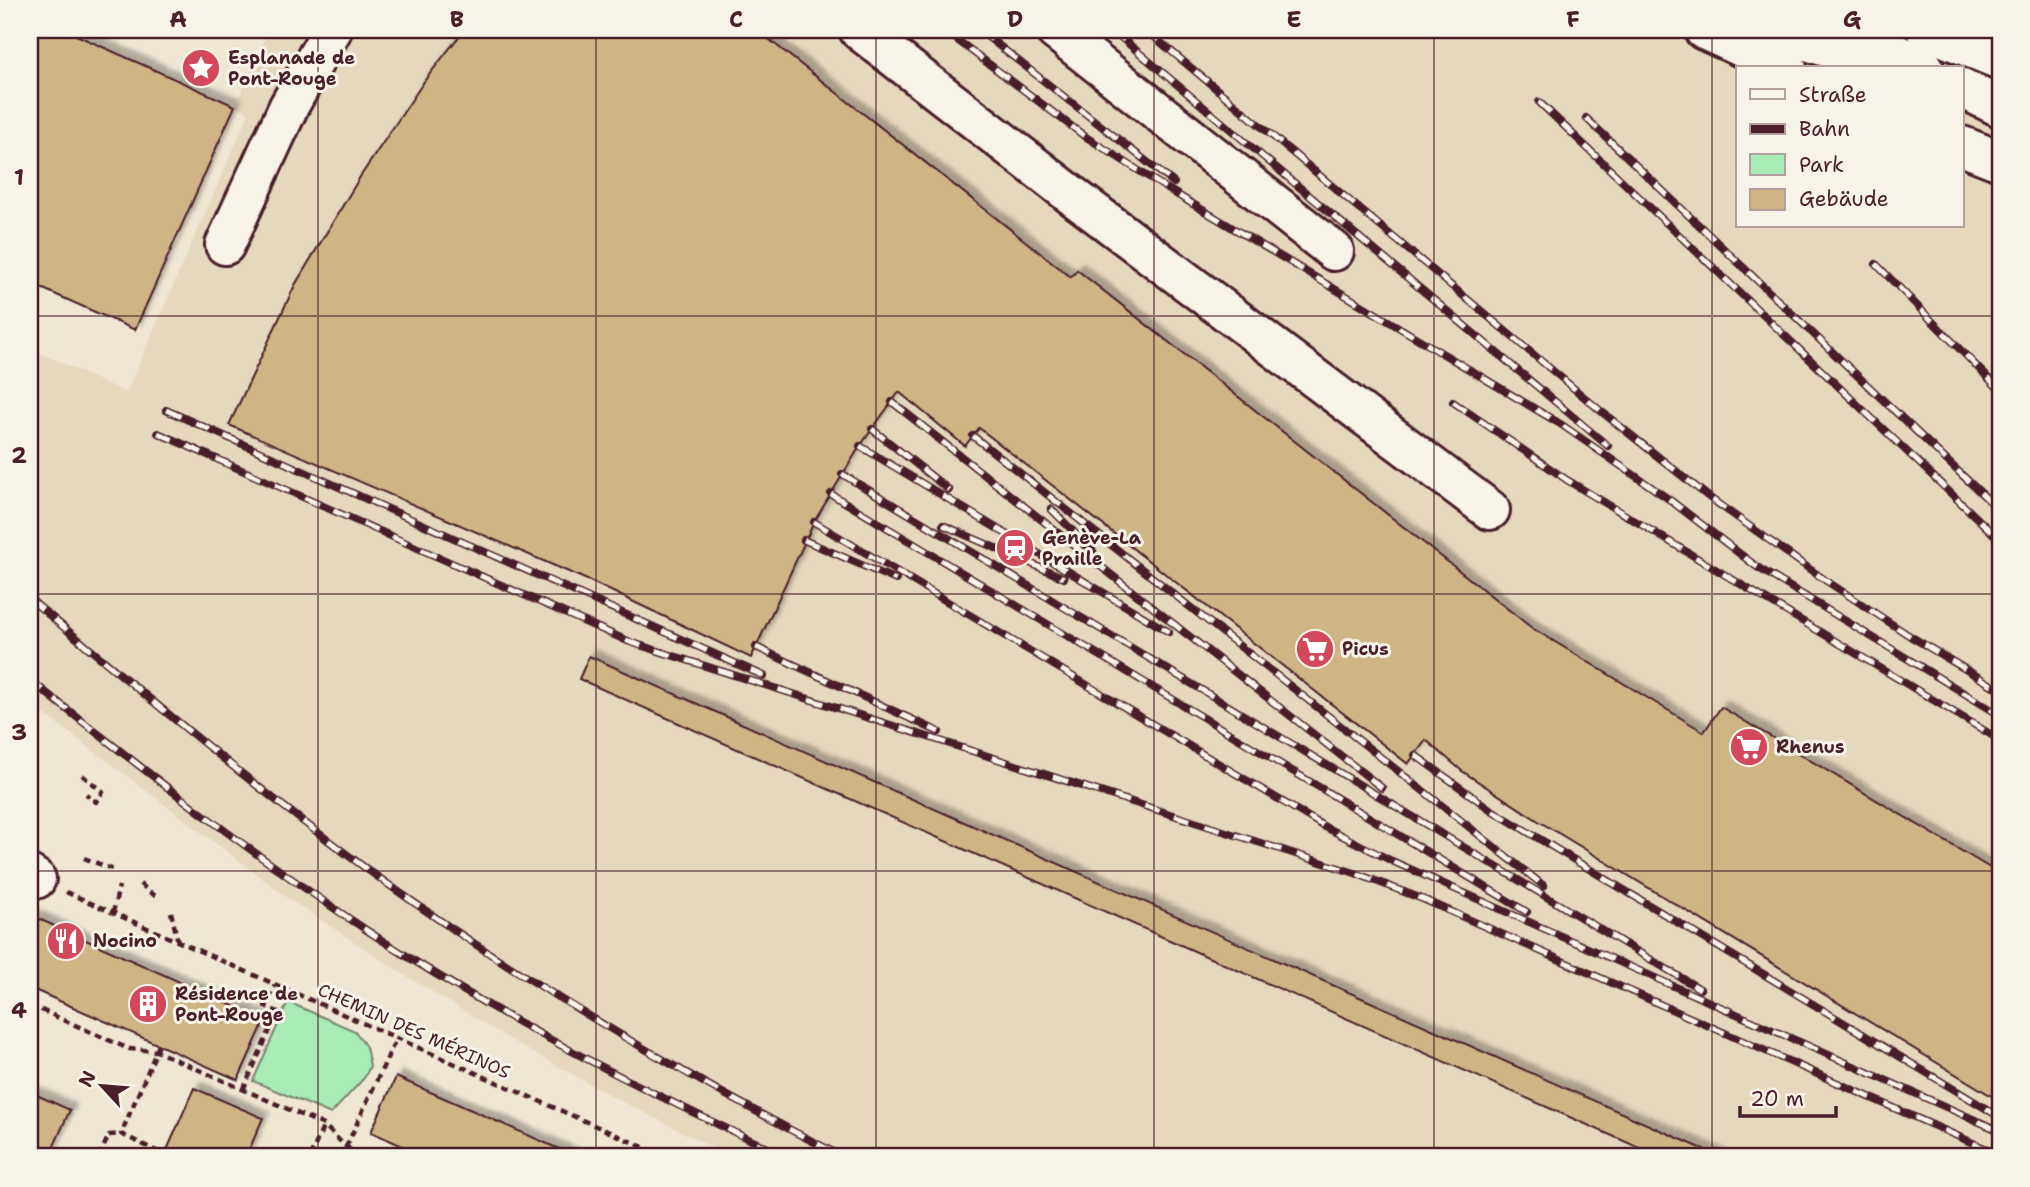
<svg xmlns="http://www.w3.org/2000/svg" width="2030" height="1187" font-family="'Shantell Sans',sans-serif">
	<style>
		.built { fill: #e5d8bc; fill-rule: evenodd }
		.green { fill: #a8ebb4; stroke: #798570; stroke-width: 2 }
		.building { fill: #cfb585; stroke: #4a1f2b; stroke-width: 2; filter: url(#shadow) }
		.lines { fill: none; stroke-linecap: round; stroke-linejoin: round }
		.minor-casing { stroke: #4a1f2b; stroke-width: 44 }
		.major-casing { stroke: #4a1f2b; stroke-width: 44 }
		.highway-casing { stroke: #4a1f2b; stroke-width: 44 }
		.path { stroke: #4a1f2b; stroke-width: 4.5; stroke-dasharray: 7 5; stroke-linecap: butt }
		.minor { stroke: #f7f3e8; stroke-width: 38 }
		.major { stroke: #f7f3e8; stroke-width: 38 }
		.highway { stroke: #f7f3e8; stroke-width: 38 }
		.rail-casing { stroke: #4a1f2b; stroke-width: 8 }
		.rail { stroke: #f7f3e8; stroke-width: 5; stroke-dasharray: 16; stroke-linecap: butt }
		.grid { fill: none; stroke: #4a1f2b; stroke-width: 2; stroke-opacity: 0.55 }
		.labels { text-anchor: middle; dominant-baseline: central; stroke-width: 6; stroke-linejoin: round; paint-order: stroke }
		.poi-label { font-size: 18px; font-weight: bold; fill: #4a1f2b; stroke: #f7f3e8; text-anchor: start }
		.street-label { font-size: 18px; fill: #4a1f2b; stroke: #f7f3e8 }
		.neatline { fill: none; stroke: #4a1f2b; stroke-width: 2.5 }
		.grid-label { font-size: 23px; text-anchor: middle; font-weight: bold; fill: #4a1f2b }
	</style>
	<defs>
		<filter id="shadow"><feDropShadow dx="6" dy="-6" stdDeviation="2" flood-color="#0004"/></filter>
	</defs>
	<rect width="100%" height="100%" fill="#efe7d4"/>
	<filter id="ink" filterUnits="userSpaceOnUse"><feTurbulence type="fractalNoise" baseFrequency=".0143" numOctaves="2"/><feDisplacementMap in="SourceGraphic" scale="14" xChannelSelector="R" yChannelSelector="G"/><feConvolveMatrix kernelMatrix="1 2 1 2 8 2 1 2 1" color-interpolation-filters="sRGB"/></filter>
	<g filter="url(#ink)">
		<path class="built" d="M268,30H2000V1157H731L608,1094L521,1046L403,974L292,901L30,703V348L126,393L249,113L235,106ZM1738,68H1962V226H1738Z"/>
		<path class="green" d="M288,1002L355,1031L366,1047L370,1066L365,1077L331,1114L253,1081Z"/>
		<g class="building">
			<path d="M30,30H65L235,106L135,330L30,283Z"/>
			<path d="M464,30H757L1071,277L1077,270L1532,628L1704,732L1721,707L2000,874V1101L1540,822L1462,771L1426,740L1408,764L979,428L965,446L899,392L860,446L814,522L751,658L592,582L229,425L295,285L360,177L425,80Z"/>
			<path d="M589,656L1721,1157H1660L579,679Z"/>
			<path d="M30,915L265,1020L238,1080L30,988Z"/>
			<path d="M396,1077L476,1112L577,1157H427L371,1132Z"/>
			<path d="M194,1088L263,1118L246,1157H164Z"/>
			<path d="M30,1092L70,1110L49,1157H30Z"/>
		</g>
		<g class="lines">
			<g class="minor-casing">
				<g id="minor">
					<path d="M859,30L1078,200L1490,510"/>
					<path d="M1055,30L1334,251"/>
					<path d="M225,245L289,106L332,30"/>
					<path d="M30,875L36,879"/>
				</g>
			</g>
			<g class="major-casing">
				<g id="major">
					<path d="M1704,30L1787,68"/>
					<path d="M1962,146L2000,161"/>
				</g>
			</g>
			<g class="highway-casing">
				<g id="highway">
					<path d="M1774,30L1890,68"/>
					<path d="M1926,30L2000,60"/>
					<path d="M1870,40L1924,68"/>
					<path d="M1962,88L2000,107"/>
				</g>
			</g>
			<g class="path">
				<path d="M82,775L103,792L96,802L86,794"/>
				<path d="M84,858L112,869"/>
				<path d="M140,884L158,898"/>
				<path d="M66,892L666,1157"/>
				<path d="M171,912L178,942"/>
				<path d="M113,913L119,886"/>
				<path d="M30,1005L129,1049L156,1051L324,1125L346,1147L369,1157"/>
				<path d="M159,1045L121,1134L165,1155"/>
				<path d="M243,1090L278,1012L265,1006L275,985"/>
				<path d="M346,1147L396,1039"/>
				<path d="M99,1157L109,1135L121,1134"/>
				<path d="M310,1157L324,1125"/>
			</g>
			<use href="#minor" class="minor"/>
			<use href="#major" class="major"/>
			<use href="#highway" class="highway"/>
			<g class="rail-casing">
				<g id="rail">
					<path d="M944,30L1083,135L1166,188L1562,425L1670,500L1757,567L2000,715"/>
					<path d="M979,30L1174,183"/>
					<path d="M1112,30L1608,446"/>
					<path d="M1146,30L1602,412L1710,498L1825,580L1910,636L2000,690"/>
					<path d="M1539,102L2000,540"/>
					<path d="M1586,118L2000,511"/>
					<path d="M1876,264L2000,390"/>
					<path d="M892,402L1382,788"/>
					<path d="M1453,402L1567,480L2000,740"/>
					<path d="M166,410L764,676"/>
					<path d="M872,429L949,490"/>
					<path d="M158,433L630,642L1355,873L1425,900L2000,1155"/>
					<path d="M973,436L1544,886"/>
					<path d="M860,446L1169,632"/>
					<path d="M842,474L1700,989"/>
					<path d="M831,494L1527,912"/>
					<path d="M1051,509L1093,551"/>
					<path d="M814,522L1325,827L1392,861L2000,1131"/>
					<path d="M943,525L1064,578"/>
					<path d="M804,540L896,580"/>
					<path d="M30,599C140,691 249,783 364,867C515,977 677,1072 843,1157"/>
					<path d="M756,647L939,732"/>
					<path d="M30,680C151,776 274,872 405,955C527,1032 656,1096 787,1157"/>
					<path d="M1415,755L1490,809L1528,832L2000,1117"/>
				</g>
			</g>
			<use href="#rail" class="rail"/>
		</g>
	</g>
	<path class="grid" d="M318,30V1157M596,30V1157M876,30V1157M1154,30V1157M1434,30V1157M1712,30V1157M30,316H2000M30,594H2000M30,871H2000"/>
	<defs>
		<g id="sight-disc" transform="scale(2.0125)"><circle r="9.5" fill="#d1495b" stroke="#f7f3e8"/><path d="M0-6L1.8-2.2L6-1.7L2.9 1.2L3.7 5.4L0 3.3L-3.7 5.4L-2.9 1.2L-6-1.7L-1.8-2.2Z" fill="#fff"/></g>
		<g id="station-disc" transform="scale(2.0125)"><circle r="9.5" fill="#d1495b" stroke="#f7f3e8"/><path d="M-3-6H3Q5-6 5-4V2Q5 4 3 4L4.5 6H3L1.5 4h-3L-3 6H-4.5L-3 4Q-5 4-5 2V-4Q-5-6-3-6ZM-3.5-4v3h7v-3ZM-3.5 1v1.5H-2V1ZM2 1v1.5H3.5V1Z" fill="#fff"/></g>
		<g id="supermarket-disc" transform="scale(2.0125)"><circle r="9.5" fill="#d1495b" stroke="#f7f3e8"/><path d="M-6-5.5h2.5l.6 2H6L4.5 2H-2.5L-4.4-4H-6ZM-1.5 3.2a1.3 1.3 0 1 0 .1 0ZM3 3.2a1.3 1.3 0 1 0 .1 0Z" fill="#fff"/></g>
		<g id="restaurant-disc" transform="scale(2.0125)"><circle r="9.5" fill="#d1495b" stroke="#f7f3e8"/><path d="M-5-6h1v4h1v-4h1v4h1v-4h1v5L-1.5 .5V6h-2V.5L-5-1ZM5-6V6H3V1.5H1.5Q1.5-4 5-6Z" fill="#fff"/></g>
		<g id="building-disc" transform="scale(2.0125)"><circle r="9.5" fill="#d1495b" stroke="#f7f3e8"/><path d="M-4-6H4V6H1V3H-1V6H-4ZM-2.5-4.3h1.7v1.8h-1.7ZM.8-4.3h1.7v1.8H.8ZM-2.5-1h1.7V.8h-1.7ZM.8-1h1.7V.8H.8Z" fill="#fff"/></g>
	</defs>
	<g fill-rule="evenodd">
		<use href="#sight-disc" x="201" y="68"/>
		<use href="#station-disc" x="1015" y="548"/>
		<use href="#supermarket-disc" x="1315" y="649"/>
		<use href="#supermarket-disc" x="1749" y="747"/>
		<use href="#restaurant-disc" x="66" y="941"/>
		<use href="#building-disc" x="148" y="1004"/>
	</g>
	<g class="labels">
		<g class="poi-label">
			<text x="228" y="58">Esplanade de<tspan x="228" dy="21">Pont-Rouge</tspan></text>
			<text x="1042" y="538">Genève-La<tspan x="1042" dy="21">Praille</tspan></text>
			<text x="1342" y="649">Picus</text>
			<text x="1776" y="747">Rhenus</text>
			<text x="93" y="941">Nocino</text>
			<text x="175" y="994">Résidence de<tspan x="175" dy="21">Pont-Rouge</tspan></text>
		</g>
		<g class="street-label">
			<text transform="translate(414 1031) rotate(24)">CHEMIN DES MÉRINOS</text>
		</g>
	</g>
	<rect width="2030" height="1187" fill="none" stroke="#f7f3e8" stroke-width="77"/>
	<rect x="1736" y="66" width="228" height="161" fill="#f7f3e8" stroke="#b29e9c" stroke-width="2"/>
	<rect x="1750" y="89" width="35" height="10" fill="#f7f3e8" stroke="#b29e9c" stroke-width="2"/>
	<text x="1799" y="102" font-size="21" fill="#4a1f2b">Straße</text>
	<rect x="1750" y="124" width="35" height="10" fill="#4a1f2b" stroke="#b29e9c" stroke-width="2"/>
	<text x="1799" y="136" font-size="21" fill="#4a1f2b">Bahn</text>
	<rect x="1750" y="154" width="35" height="21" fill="#a8ebb4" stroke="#b29e9c" stroke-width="2"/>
	<text x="1799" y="172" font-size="21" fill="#4a1f2b">Park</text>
	<rect x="1750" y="189" width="35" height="21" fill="#cfb585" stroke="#b29e9c" stroke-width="2"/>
	<text x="1799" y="206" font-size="21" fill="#4a1f2b">Gebäude</text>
	<g transform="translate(102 1086) rotate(296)" stroke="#f7f3e8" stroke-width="5" paint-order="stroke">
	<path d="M0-5L12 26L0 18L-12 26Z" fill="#4a1f2b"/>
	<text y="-10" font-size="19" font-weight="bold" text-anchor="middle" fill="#4a1f2b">N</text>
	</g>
	<path d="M1740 1106v10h96v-10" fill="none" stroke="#4a1f2b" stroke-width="3.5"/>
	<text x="1750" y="1106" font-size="21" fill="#4a1f2b" stroke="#f7f3e8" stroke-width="5" paint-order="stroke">20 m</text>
	<rect x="38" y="38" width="1954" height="1110" class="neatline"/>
	<g class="grid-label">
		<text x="178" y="27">A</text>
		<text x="457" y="27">B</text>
		<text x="736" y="27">C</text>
		<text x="1015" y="27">D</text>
		<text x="1294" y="27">E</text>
		<text x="1573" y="27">F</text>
		<text x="1852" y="27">G</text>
		<text x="19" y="185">1</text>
		<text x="19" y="463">2</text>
		<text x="19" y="740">3</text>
		<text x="19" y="1018">4</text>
	</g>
</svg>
